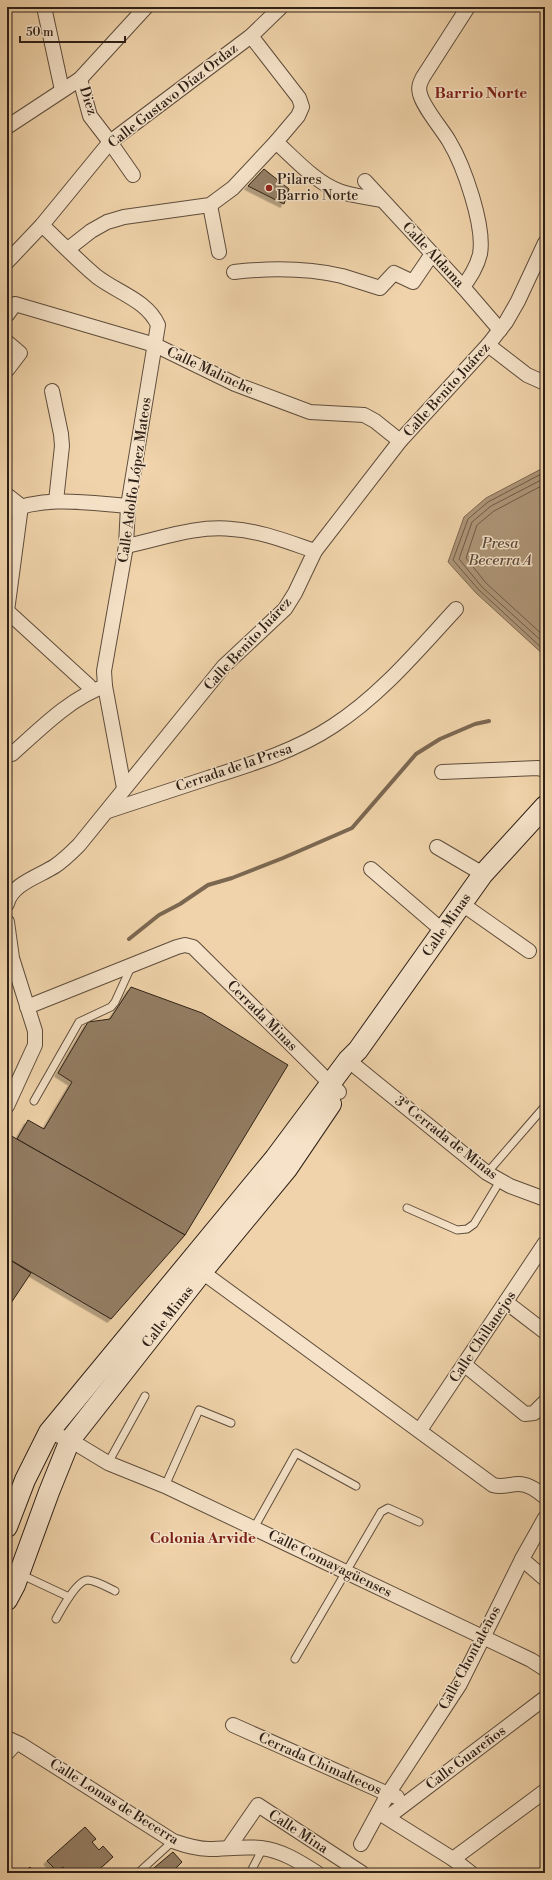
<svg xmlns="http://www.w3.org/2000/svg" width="552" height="1880" font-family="'Libre Bodoni',serif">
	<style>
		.water { fill: #ae9678; stroke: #7b6751 }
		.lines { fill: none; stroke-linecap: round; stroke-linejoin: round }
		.shore { stroke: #6e5b48; stroke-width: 1 }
		.stream { stroke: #7b6751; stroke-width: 4 }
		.building { fill: #937d63; stroke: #2e2017; filter: url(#shadow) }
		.lane-casing { stroke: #5e4d3c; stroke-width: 9 }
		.street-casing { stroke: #5e4d3c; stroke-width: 16 }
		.secondary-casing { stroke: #2e2017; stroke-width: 22 }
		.lane { stroke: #f5e2c8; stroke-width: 7 }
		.street { stroke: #f5e2c8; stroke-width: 14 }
		.secondary { stroke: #f5e2c8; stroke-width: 20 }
		.poi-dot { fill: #8f2418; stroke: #f5e2c8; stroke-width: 1.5 }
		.labels { text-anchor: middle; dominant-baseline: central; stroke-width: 3; stroke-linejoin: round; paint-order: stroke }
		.street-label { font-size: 14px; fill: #2e2017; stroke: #f5e2c8 }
		.poi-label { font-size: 14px; fill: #2e2017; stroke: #f5e2c8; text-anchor: start }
		.neighbourhood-label { font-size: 15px; font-weight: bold; fill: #7a1f14; stroke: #f5e2c8 }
		.water-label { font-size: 15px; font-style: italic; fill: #5b4939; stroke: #f5e2c8 }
	</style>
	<defs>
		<filter id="shadow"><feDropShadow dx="-3.5" dy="3.5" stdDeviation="0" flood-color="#0004"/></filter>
	</defs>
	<rect width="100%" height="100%" fill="#f0d3aa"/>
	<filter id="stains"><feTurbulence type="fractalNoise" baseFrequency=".005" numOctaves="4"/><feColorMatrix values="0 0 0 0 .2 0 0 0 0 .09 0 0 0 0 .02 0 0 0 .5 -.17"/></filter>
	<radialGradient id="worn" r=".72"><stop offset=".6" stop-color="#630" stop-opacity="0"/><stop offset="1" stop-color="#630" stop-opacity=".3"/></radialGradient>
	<path class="water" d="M545,467V656L476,593L448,562L464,517L486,498Z"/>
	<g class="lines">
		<g class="shore">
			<path d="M545,472L488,502L468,519L453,560L479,590L545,651"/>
			<path d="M545,478L491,506L472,522L459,559L482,587L545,644"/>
			<path d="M545,484L494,511L477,525L466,558L486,583L545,637"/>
		</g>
		<path class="stream" d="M129,939L159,915L180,904L208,885L232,878L283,858L352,828L416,754L440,739L475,724L489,721"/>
	</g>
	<g class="building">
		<path d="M264,169L289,189L284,204L248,186Z"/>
		<path d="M131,987L202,1013L288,1065L185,1235L17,1139L28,1120L44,1129L72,1082L58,1073L88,1022L110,1019Z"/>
		<path d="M8,1134L185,1235L111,1319L7,1258Z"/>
		<path d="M7,1258L31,1273L7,1309Z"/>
		<path d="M85,1827L96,1839L92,1842L99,1850L103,1846L113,1857L95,1873H68L63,1867L57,1871L47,1861Z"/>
		<path d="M173,1852L182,1862L176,1868L180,1873H148Z"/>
		<path d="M30,1867L36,1873H23Z"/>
	</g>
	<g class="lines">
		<g class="lane-casing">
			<g id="lane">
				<path d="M34,1101L79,1022L111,1007L115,1002L131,967"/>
				<path d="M487,1173L545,1106"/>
				<path d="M407,1208L457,1230L467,1229L474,1224L500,1181"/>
				<path d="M108,1463L145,1396"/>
				<path d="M165,1486L199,1410L231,1423"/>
				<path d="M254,1528L296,1453L356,1486"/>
				<path d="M20,1574L69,1597"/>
				<path d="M56,1619C61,1610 77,1580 88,1580C97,1581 107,1587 115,1591"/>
				<path d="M295,1659L381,1512L388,1508L419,1522"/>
				<path d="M7,1758L20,1744"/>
				<path d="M138,1873L173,1841"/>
				<path d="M250,1873L263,1848"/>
			</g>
		</g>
		<g class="street-casing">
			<g id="street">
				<path d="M44,7L62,90"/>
				<path d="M251,36L299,98L302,107L298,116L276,142C295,159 315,182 339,191C352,196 368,197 381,200"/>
				<path d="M80,79L90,116L110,142L133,175"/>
				<path d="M7,127L80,79L146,7"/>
				<path d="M365,181L463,287L500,330"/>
				<path d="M210,205L219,252"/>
				<path d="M42,225C60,242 77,260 96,276C116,292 147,300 158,325L128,506L126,546L104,671L105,686L124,788"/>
				<path d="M68,249L91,231L107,222L124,217L210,205L233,188L276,142"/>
				<path d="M7,262L42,225L110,142L251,36L281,7"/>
				<path d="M234,272C269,268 307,268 342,276C355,280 367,284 380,288L394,273L413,282L432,254"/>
				<path d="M463,287C470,277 477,267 480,254C485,226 464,166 449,141C442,129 423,107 420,94C418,87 420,83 423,77L468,7"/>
				<path d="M7,315L15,304L155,345L235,384L310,412L364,415L375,421L400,441"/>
				<path d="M7,342L20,353L7,370"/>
				<path d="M488,345L527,375L545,383"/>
				<path d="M52,391L61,434L62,446L56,501"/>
				<path d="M7,495L21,506L7,611"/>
				<path d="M7,512C45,495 88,503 128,506"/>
				<path d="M126,546C160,539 197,525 232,529C261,531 288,542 315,551"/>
				<path d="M7,611L89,686"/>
				<path d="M12,754C39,730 70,698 105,686"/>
				<path d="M442,772L538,768L545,770"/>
				<path d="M108,811C141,800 175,789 208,778C252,764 295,751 333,726C381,695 418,650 456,609"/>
				<path d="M437,847L483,874"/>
				<path d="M371,869L443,931"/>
				<path d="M7,904C11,884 40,876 55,866C64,860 72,852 79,845L224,666L285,609L295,593L315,551L400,441L488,345L506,322L518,301L545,243"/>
				<path d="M462,904L529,951"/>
				<path d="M7,922L12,958L35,1031V1045L7,1106"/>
				<path d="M27,1007L177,947L185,945L193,947L339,1092"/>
				<path d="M354,1065L487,1173L510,1186L545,1199"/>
				<path d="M194,1266L493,1485C503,1488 509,1484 519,1484C528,1484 538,1491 545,1497"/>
				<path d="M506,1302L545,1332"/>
				<path d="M465,1365L525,1414L534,1413L545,1402"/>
				<path d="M420,1430L545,1243"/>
				<path d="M49,1432L70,1440L108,1463L165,1486L531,1660L545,1669"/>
				<path d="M522,1559L545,1579"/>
				<path d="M233,1725L388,1794L397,1797"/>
				<path d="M7,1738L20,1744L173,1841C185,1845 196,1849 209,1849C226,1849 243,1846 261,1848C281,1850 300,1862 317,1873"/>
				<path d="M381,1814L453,1859L471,1873"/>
				<path d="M388,1817L545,1698"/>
				<path d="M361,1844L388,1794L460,1684L522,1559L545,1518"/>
				<path d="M229,1847L258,1805L362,1873"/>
				<path d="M453,1859L545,1791"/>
			</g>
		</g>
		<g class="secondary-casing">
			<g id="secondary">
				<path d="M7,1527L25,1480L49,1432L275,1158L348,1060L358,1050L483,874L545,806"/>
				<path d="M7,1600L15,1585L49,1492L70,1440L202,1272L287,1169L331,1104"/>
			</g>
		</g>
		<use href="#lane" class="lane"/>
		<use href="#street" class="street"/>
		<use href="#secondary" class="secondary"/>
	</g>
	<circle class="poi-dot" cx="269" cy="188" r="4"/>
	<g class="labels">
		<g class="street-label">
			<text transform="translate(173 96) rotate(-38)">Calle Gustavo Díaz Ordaz</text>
			<text transform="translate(88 101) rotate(72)">Diez</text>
			<text transform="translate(433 255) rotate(47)">Calle Aldama</text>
			<text transform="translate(210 371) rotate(25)">Calle Malinche</text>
			<text transform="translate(447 390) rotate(-48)">Calle Benito Juárez</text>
			<text transform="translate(135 480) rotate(-82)">Calle Adolfo López Mateos</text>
			<text transform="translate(248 644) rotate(-47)">Calle Benito Juárez</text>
			<text transform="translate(234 768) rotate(-19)">Cerrada de la Presa</text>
			<text transform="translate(447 925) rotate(-55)">Calle Minas</text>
			<text transform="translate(262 1016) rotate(45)">Cerrada Minas</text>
			<text transform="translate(446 1138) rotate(38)">3ª Cerrada de Minas</text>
			<text transform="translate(168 1317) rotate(-52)">Calle Minas</text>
			<text transform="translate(483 1337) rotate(-56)">Calle Chillanejos</text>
			<text transform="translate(330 1564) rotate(26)">Calle Comayagüenses</text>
			<text transform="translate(470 1658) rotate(-62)">Calle Chontaleños</text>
			<text transform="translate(466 1758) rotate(-37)">Calle Guareños</text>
			<text transform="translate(320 1764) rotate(24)">Cerrada Chimaltecos</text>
			<text transform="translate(114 1802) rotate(32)">Calle Lomas de Becerra</text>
			<text transform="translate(298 1832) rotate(33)">Calle Mina</text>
		</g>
		<g class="poi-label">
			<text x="277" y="180">Pilares<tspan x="277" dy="16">Barrio Norte</tspan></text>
		</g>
		<g class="neighbourhood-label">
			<text x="481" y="93">Barrio Norte</text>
			<text x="203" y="1538">Colonia Arvide</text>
		</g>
		<g class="water-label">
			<text x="500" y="543">Presa<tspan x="500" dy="17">Becerra A</tspan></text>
		</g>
	</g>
	<rect width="552" height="1880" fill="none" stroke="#f0d3aa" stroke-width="24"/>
	<rect x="8" y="8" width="536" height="1864" fill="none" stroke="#2e2017" stroke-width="2"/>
	<rect x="12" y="12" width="528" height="1856" fill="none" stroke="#2e2017"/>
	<path d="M20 36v6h105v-6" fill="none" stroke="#2e2017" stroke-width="2"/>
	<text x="26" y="36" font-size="12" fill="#2e2017" stroke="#f5e2c8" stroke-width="3" paint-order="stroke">50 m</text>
	<rect width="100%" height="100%" filter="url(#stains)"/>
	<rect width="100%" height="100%" fill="url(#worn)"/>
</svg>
